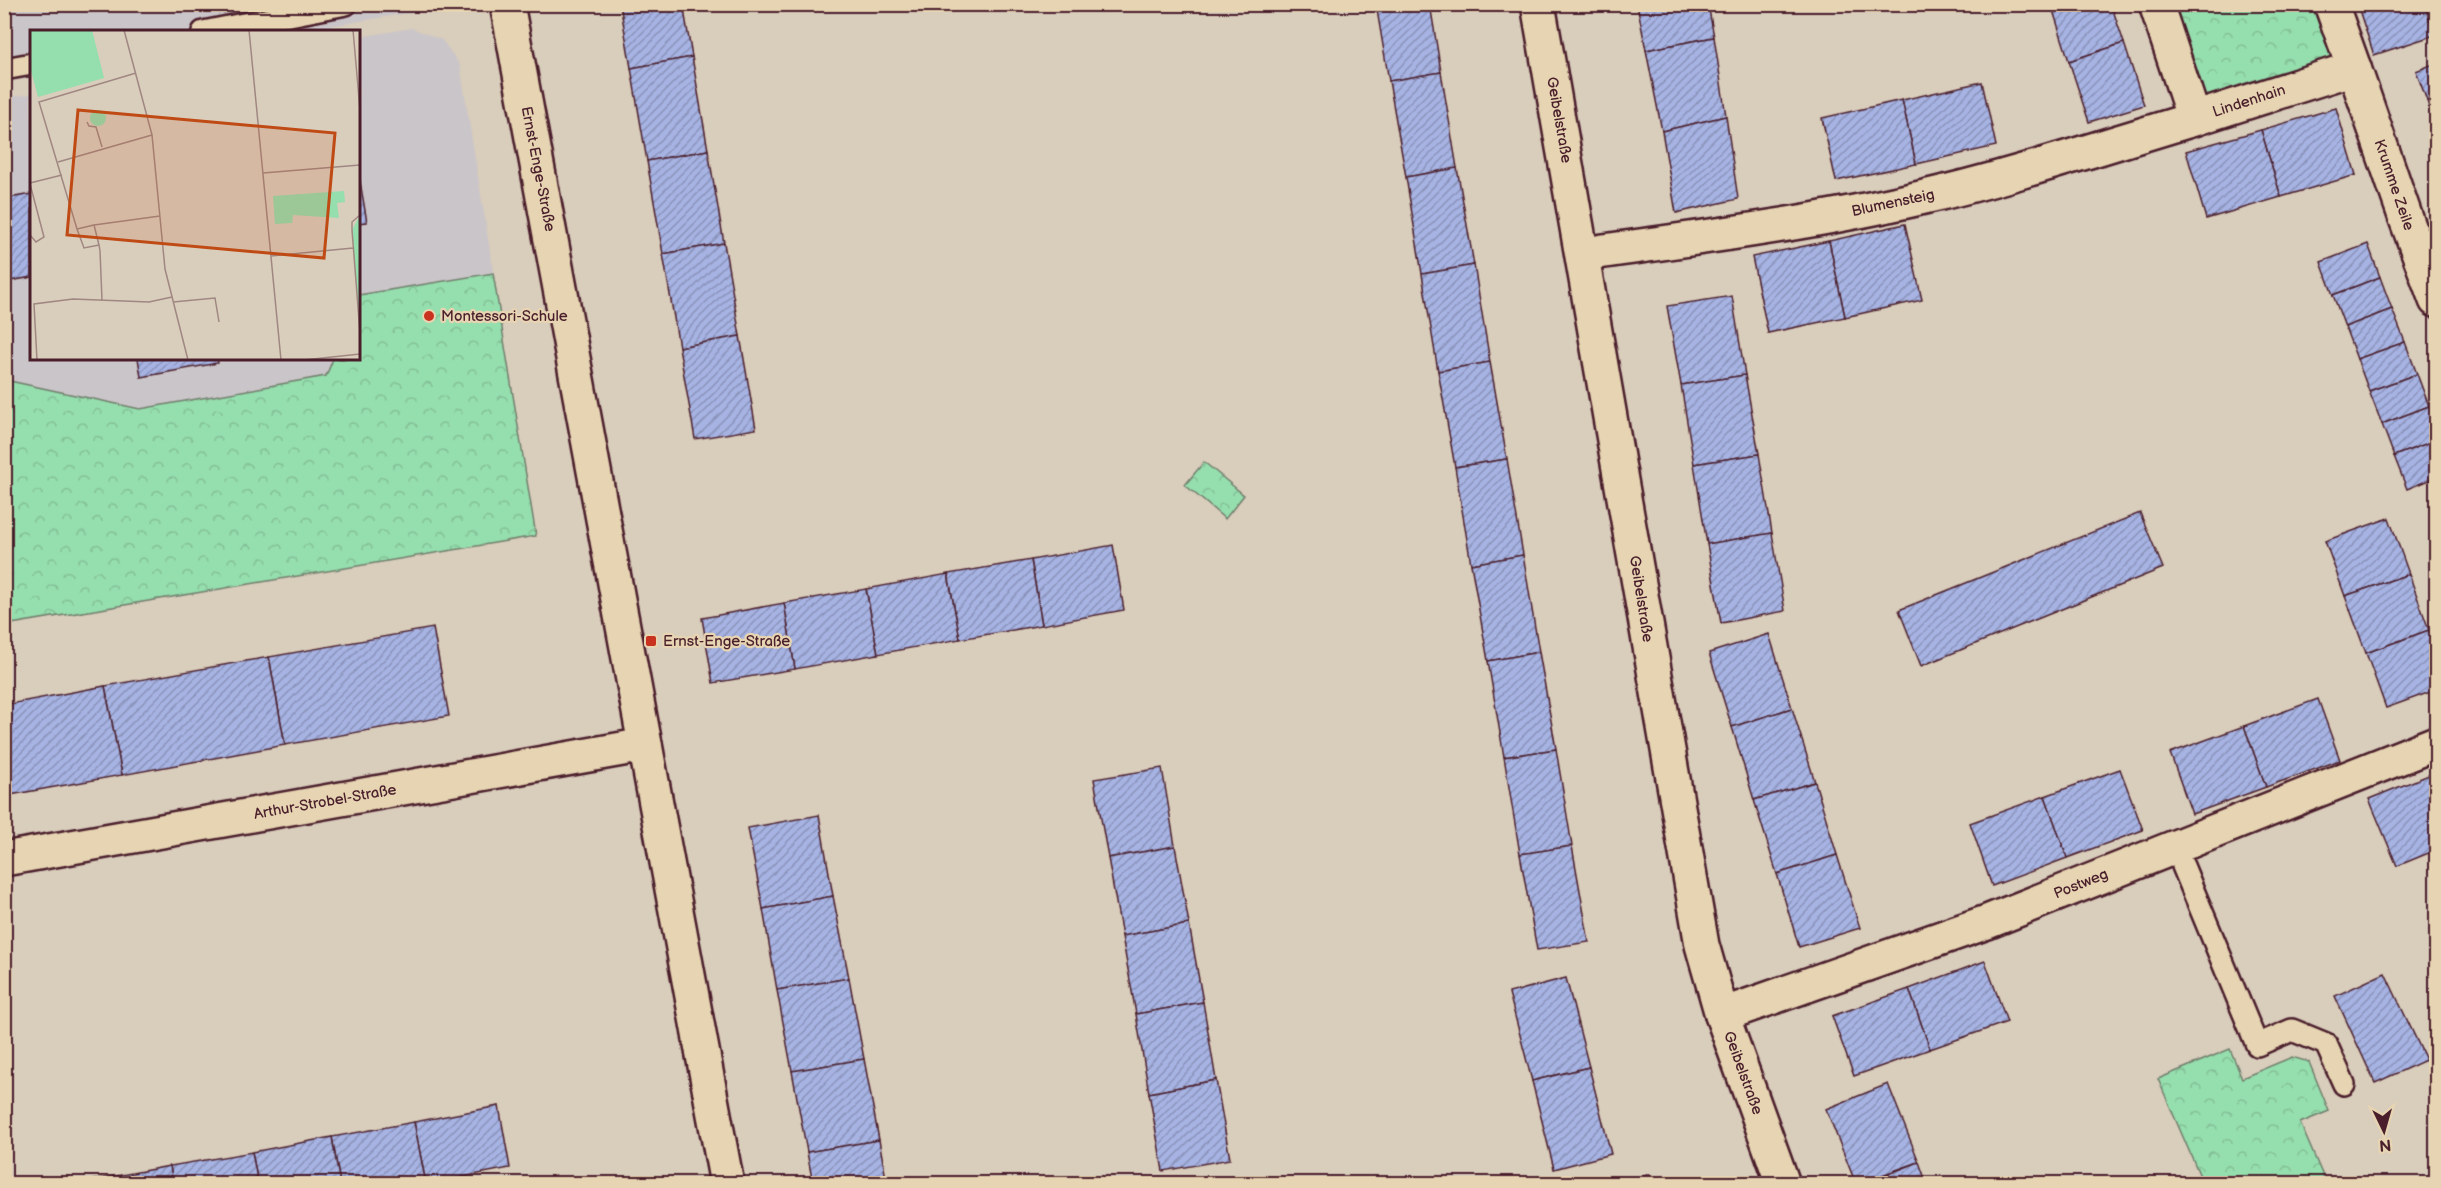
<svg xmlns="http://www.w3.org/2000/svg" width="2441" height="1188" font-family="'Balsamiq Sans',sans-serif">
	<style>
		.built { fill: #cac5c8 }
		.forest { fill: url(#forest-crowns); stroke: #707e6c; stroke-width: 1.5 }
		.building { fill: url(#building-hatch); stroke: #4a1f2b; stroke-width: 1.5 }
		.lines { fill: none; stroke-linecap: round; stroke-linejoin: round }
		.service-casing { stroke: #4a1f2b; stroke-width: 26 }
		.minor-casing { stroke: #4a1f2b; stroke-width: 38 }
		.service { stroke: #e6d4b2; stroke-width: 21 }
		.minor { stroke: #e6d4b2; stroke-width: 33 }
		.poi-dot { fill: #c8321e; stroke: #e6d4b2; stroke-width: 2 }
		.labels { text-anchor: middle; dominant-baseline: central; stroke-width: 4.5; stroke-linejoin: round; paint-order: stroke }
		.street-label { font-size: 15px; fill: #4a1f2b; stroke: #e6d4b2 }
		.poi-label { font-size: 15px; fill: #4a1f2b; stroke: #e6d4b2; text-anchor: start }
		.inset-road { fill: none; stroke: #a08782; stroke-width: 1.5 }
		.view { fill: #c04a14; fill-opacity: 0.15; stroke: #c04a14; stroke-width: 3 }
		.inset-edge { fill: none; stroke: #4a1f2b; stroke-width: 3 }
	</style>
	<defs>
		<pattern id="forest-crowns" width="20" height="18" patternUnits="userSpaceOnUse" patternTransform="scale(1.5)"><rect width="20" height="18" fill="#95dead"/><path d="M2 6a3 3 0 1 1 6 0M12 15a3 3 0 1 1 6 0" fill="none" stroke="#82be95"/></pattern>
		<pattern id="building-hatch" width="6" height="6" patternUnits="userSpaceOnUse" patternTransform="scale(1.5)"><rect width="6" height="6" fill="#a6b3e3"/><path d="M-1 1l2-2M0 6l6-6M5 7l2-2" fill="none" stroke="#8991b8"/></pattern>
	</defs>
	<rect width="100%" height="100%" fill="#d9cdbc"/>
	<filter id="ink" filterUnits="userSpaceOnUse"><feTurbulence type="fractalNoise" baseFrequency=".0167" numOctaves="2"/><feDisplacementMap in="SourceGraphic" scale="12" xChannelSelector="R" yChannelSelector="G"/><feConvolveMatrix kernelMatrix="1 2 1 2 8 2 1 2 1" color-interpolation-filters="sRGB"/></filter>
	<g filter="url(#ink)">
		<g class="built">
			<path d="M5,5H458L300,31L32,32L31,78L5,82Z"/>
			<path d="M412,28L442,40L460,65L536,536L5,625L4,98L31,94L32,358H358L359,37Z"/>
		</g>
		<g class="forest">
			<path d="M2165,5H2323L2341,56L2201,101Z"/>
			<path d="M493,273L536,536L5,625V380L140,409L326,376L333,359L358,358L359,295Z"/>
			<path d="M1204,462L1244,495L1225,519L1185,485Z"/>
			<path d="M2230,1049L2242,1078L2292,1057L2309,1062L2329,1111L2300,1123L2326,1183H2203L2158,1079Z"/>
		</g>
		<g class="building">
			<path d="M620,4H683L692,57L631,68Z"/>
			<path d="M1376,4H1430L1441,72L1389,81Z"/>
			<path d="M1637,4H1708L1714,37L1646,50Z"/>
			<path d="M2051,4H2111L2124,43L2069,61Z"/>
			<path d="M2357,4H2424L2435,35L2374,55Z"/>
			<path d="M1714,37L1726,116L1662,131L1646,50Z"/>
			<path d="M2124,43L2144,105L2089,122L2069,61Z"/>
			<path d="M692,57L708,150L647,161L631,68Z"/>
			<path d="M2436,63V98L2427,101L2416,71Z"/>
			<path d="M1441,72L1457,168L1406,177L1389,81Z"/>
			<path d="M1982,82L1996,146L1916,164L1902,100Z"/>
			<path d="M2436,98V128L2427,101Z"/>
			<path d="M1902,100L1916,164L1836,181L1822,118Z"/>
			<path d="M2336,108L2356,175L2281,197L2261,130Z"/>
			<path d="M1726,116L1738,199L1676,213L1662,131Z"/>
			<path d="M2261,130L2281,197L2206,219L2186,151Z"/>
			<path d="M708,150L724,243L663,254L647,161Z"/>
			<path d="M1457,168L1474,265L1422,274L1406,177Z"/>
			<path d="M358,170L367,222L358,223Z"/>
			<path d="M32,194V277L4,282V199Z"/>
			<path d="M1905,224L1922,300L1845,317L1829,241Z"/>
			<path d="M1829,241L1845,317L1768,333L1752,257Z"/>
			<path d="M724,243L740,336L679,347L663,254Z"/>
			<path d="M2368,244L2380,277L2333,295L2321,262Z"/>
			<path d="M1474,265L1490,362L1438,371L1422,274Z"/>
			<path d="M2380,277L2392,309L2345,327L2333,295Z"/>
			<path d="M1732,296L1745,375L1681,385L1667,306Z"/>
			<path d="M2392,309L2405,342L2357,359L2345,327Z"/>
			<path d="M740,336L756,429L695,439L679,347Z"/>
			<path d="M2405,342L2417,374L2369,391L2357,359Z"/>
			<path d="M138,358H217L218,363L141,377Z"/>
			<path d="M1490,362L1507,459L1455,467L1438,371Z"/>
			<path d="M2417,374L2429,406L2382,424L2369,391Z"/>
			<path d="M1745,375L1759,454L1694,464L1681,385Z"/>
			<path d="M2429,406L2436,425V440L2394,456L2382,424Z"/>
			<path d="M2436,440V477L2407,489L2394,456Z"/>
			<path d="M1759,454L1772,533L1707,544L1694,464Z"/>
			<path d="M1507,459L1523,555L1471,564L1455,467Z"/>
			<path d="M2140,513L2163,568L1921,666L1899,610Z"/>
			<path d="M2389,518L2409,574L2345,596L2325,541Z"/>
			<path d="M1772,533L1785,611L1721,623L1707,544Z"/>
			<path d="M1113,545L1124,610L1042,625L1031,560Z"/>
			<path d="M1523,555L1539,652L1488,661L1471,564Z"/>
			<path d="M1031,560L1042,625L960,639L948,574Z"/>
			<path d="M948,574L960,639L878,654L866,589Z"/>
			<path d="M2409,574L2429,630L2366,653L2345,596Z"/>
			<path d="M866,589L878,654L795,669L784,603Z"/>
			<path d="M784,603L795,669L713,683L702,618Z"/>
			<path d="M433,628L449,716L285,745L269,657Z"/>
			<path d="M2429,630L2436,650V690L2386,708L2366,653Z"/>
			<path d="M1769,634L1792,708L1732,727L1709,653Z"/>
			<path d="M1539,652L1556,749L1504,757L1488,661Z"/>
			<path d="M269,657L285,745L122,775L105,686Z"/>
			<path d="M105,686L122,775L4,796V705Z"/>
			<path d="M2318,699L2340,760L2266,787L2244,726Z"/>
			<path d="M1792,708L1815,782L1754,800L1732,727Z"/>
			<path d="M2244,726L2266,787L2192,814L2170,753Z"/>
			<path d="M1556,749L1572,846L1520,854L1504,757Z"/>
			<path d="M1162,768L1175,846L1108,858L1094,779Z"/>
			<path d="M2120,769L2143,830L2067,858L2045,796Z"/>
			<path d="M2436,772V850L2397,866L2369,799Z"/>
			<path d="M1815,782L1837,855L1777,874L1754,800Z"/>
			<path d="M2045,796L2067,858L1992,886L1970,823Z"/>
			<path d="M819,815L833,896L763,909L748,828Z"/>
			<path d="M1175,846L1189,924L1122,936L1108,858Z"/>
			<path d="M1572,846L1589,942L1537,950L1520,854Z"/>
			<path d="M1837,855L1860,928L1799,947L1777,874Z"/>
			<path d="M833,896L849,978L777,990L763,909Z"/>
			<path d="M1189,924L1203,1002L1136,1014L1122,936Z"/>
			<path d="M1985,961L2007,1022L1930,1049L1909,989Z"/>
			<path d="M2385,973L2426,1060L2375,1083L2335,996Z"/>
			<path d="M849,978L864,1059L792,1071L777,990Z"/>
			<path d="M1566,978L1589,1067L1532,1081L1509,993Z"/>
			<path d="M1909,989L1930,1049L1854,1076L1832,1016Z"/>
			<path d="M1203,1002L1216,1080L1149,1093L1136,1014Z"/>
			<path d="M864,1059L879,1140L807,1152L792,1071Z"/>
			<path d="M1589,1067L1611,1154L1554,1169L1532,1081Z"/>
			<path d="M1216,1080L1230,1159L1163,1171L1149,1093Z"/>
			<path d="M1888,1084L1919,1162L1856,1184L1826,1109Z"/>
			<path d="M499,1106L510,1168L426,1184L414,1122Z"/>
			<path d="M414,1122L426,1184H340L332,1137Z"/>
			<path d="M332,1137L340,1184H258L252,1152Z"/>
			<path d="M879,1140L887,1184H813L807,1152Z"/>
			<path d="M252,1152L258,1184H173L170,1166Z"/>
			<path d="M1919,1162L1927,1184H1862Z"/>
			<path d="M170,1166L173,1184H84V1182Z"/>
			<path d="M1649,1174L1653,1184H1625Z"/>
		</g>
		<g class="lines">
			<g class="service-casing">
				<g id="service">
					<path d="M203,32L346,4"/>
					<path d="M4,69L32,64"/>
					<path d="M2183,866L2257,1045L2292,1030L2326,1044L2344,1084"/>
				</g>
			</g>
			<g class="minor-casing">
				<g id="minor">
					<path d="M507,4L727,1184"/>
					<path d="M1538,4L1702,945L1722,1015L1783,1184"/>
					<path d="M2156,4L2194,119L2354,68L2331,4"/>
					<path d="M2354,68L2405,216L2436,300"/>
					<path d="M1583,254C1696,238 1809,224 1920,198C2012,177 2103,146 2194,119"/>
					<path d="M4,859L645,745"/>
					<path d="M1722,1015L1987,922L2436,743"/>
				</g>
			</g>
			<use href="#service" class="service"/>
			<use href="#minor" class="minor"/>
		</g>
	</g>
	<g class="poi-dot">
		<circle cx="429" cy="316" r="6"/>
		<rect x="645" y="635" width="12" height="12" rx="3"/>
	</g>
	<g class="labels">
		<g class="street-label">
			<text transform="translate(2249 101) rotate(-18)">Lindenhain</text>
			<text transform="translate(1559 120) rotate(80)">Geibelstraße</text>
			<text transform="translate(538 169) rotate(79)">Ernst-Enge-Straße</text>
			<text transform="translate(2394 185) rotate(71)">Krumme Zeile</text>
			<text transform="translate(1893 203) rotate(-12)">Blumensteig</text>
			<text transform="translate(1641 599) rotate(81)">Geibelstraße</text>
			<text transform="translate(325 802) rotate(-10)">Arthur-Strobel-Straße</text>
			<text transform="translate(2081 884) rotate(-22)">Postweg</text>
			<text transform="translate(1743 1073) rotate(70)">Geibelstraße</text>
		</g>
		<g class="poi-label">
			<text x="441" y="316">Montessori-Schule</text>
			<text x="663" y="641">Ernst-Enge-Straße</text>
		</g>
	</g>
	<g transform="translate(30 30)">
		<rect width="330" height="330" fill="#d9cdbc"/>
		<path d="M60 88a8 8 0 1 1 16 0a8 8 0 1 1-16 0ZM314,161L315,172L307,173L309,188L263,185L262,193L245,194L243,166ZM330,185V303L322,200Z" fill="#95dead"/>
		<path d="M0,0H62L74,48L8,67L0,37Z" fill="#95dead"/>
		<path class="inset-road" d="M94,0L122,105L135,239L158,330M219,0L251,330M323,0L330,80M57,92L59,96L66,97L72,117M28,132L122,105M233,143L330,135M0,153L32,145M0,154L14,207L6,212L0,205M330,185L322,192V200L330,303M64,195L130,186M47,199L9,72L106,43M69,215L54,218L47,199L64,195L69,215L70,221L72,270M241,226L323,218M143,272L185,268L189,292M7,330L4,274L43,269L119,272L142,267M274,330L330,324"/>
		<path class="view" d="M48,80L305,103L294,228L37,205Z"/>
		<rect width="330" height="330" class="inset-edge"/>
	</g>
	<rect width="2441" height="1188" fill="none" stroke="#e6d4b2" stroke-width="24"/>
	<rect x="12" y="12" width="2417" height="1164" fill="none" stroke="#4a1f2b" stroke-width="2" filter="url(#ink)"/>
	<g transform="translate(2384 1131) rotate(175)" stroke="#e6d4b2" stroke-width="4.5" paint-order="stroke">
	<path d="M0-4.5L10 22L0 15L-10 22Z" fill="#4a1f2b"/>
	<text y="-9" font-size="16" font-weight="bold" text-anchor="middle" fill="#4a1f2b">N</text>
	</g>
</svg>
